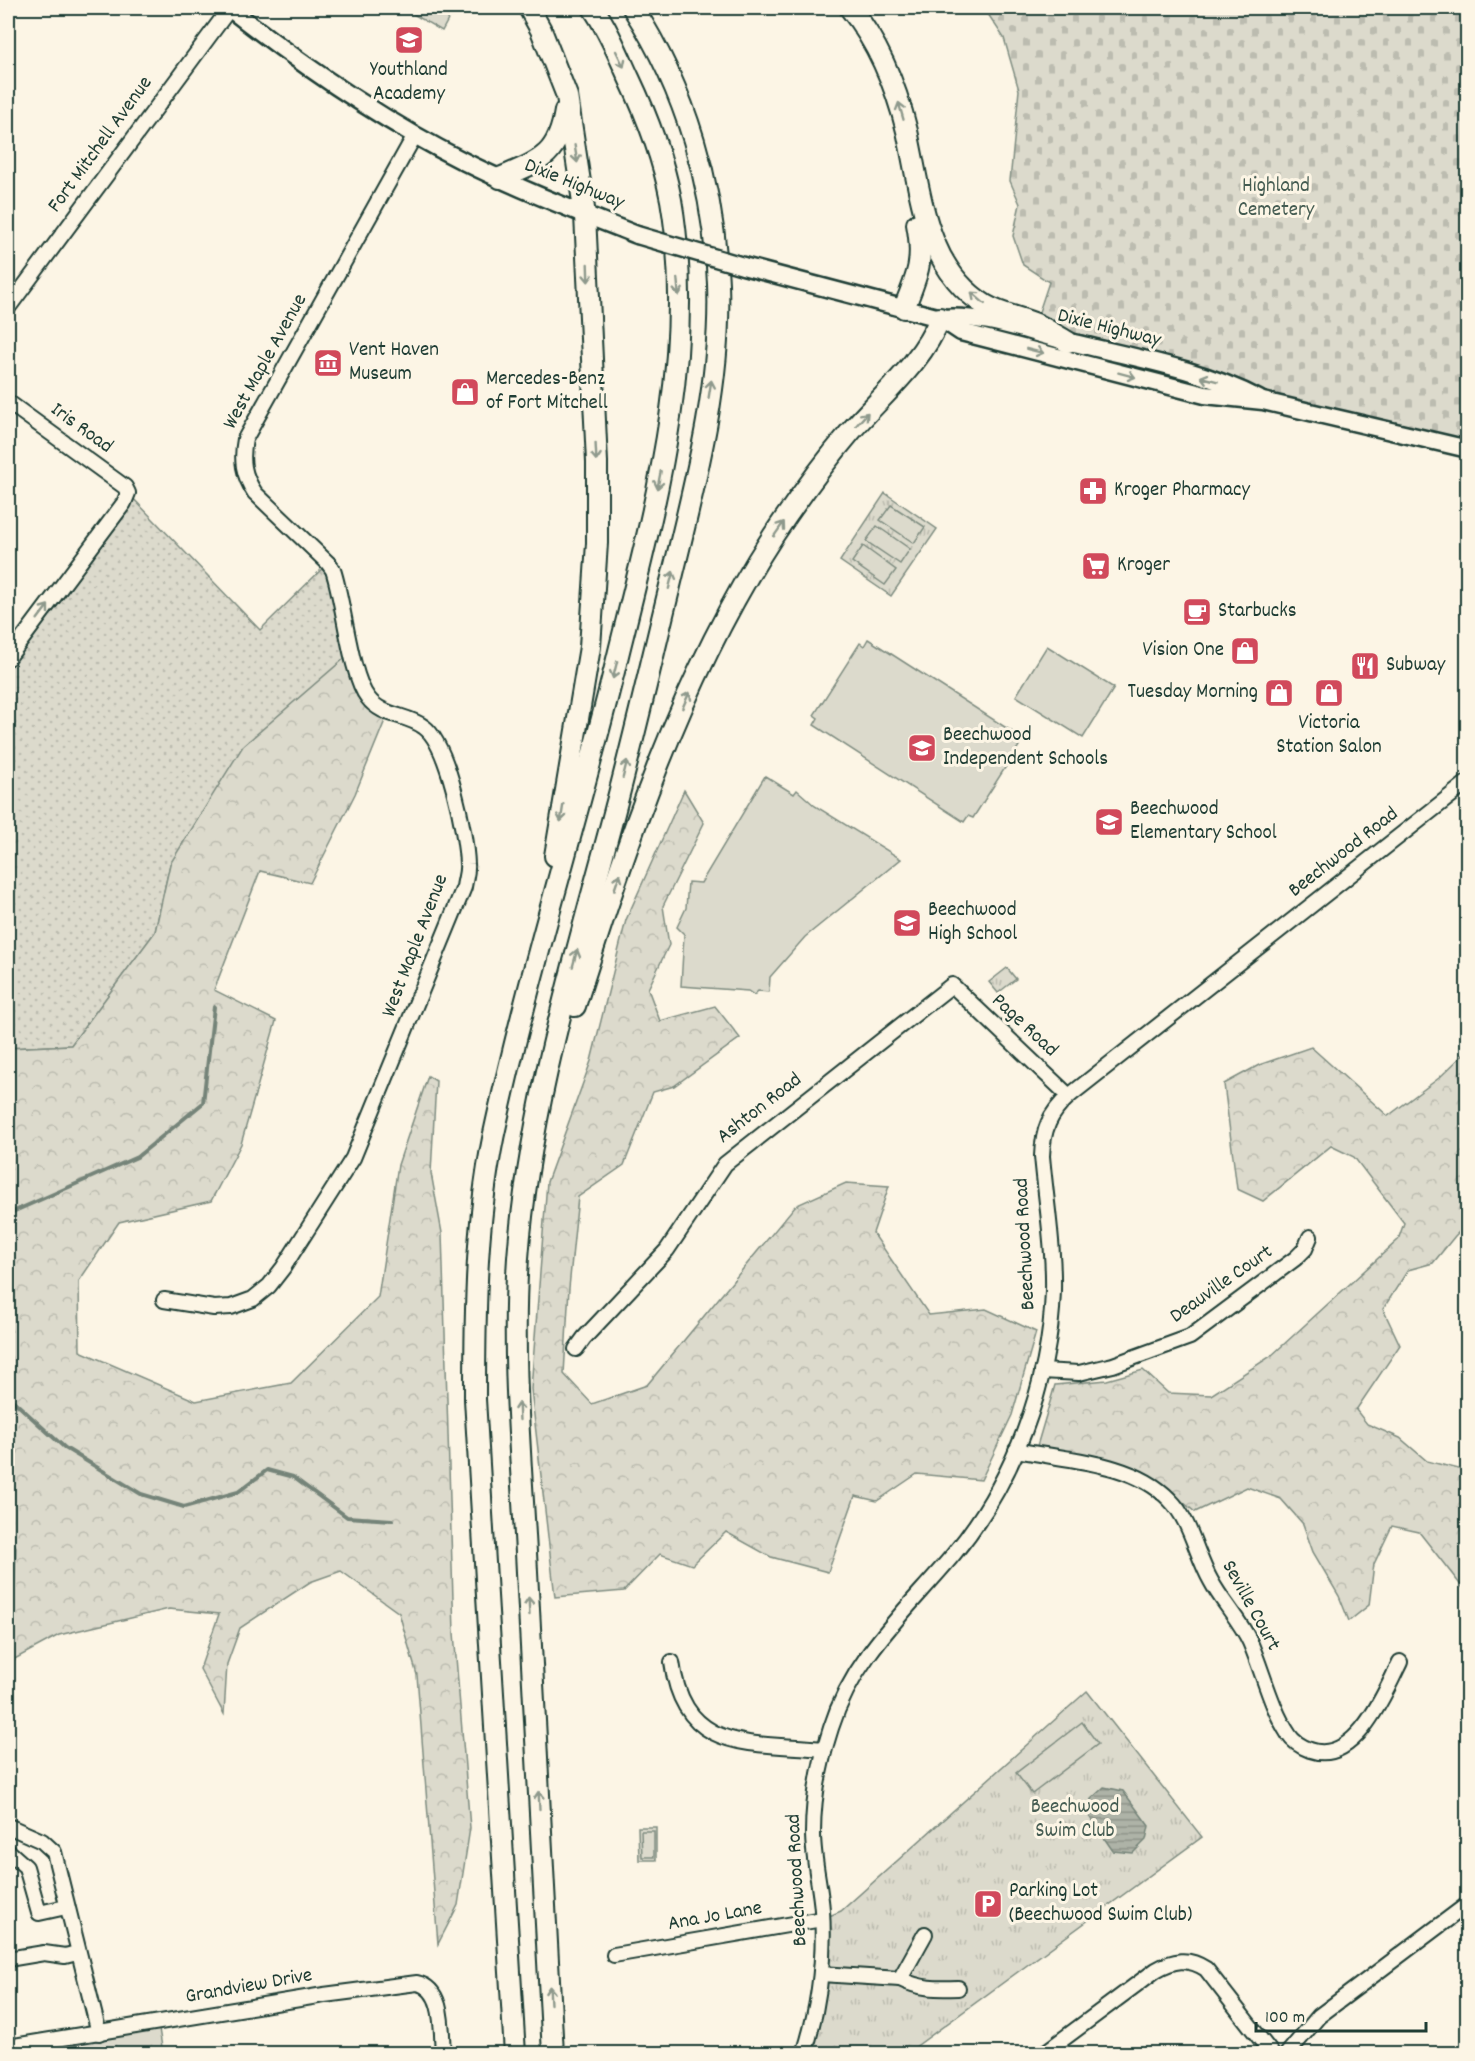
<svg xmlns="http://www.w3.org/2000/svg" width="1475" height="2061" font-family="Dekko,sans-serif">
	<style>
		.grass { fill: url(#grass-dots); stroke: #7e8c80; stroke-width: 1.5 }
		.forest { fill: url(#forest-crowns); stroke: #7e8c80; stroke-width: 1.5 }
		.cemetery { fill: url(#cemetery-stones); stroke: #7e8c80; stroke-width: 1.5 }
		.park { fill: url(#park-tufts); stroke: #7e8c80; stroke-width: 1.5 }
		.garden { fill: #dcdacc; stroke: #7e8c80; stroke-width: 1.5 }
		.water { fill: url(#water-rules); stroke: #758479; stroke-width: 1.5 }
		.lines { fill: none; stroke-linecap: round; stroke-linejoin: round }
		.stream { stroke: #758479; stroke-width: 4 }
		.minor-casing { stroke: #1f3d34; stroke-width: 18 }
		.major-casing { stroke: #1f3d34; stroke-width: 21 }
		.highway-casing { stroke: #1f3d34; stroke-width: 24 }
		.minor { stroke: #fcf5e5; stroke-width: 14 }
		.major { stroke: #fcf5e5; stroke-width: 16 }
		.highway { stroke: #fcf5e5; stroke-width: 20 }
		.major-bridge-casing { stroke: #1f3d34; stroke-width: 21; stroke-linecap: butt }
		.major-bridge { stroke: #fcf5e5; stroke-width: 16 }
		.oneway { stroke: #8e998c }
		.labels { text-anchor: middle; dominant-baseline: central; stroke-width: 6; stroke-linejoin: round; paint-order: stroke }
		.poi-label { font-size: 21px; fill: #1f3d34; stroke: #fcf5e5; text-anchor: start }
		.street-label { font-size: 21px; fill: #1f3d34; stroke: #fcf5e5 }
		.park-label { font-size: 21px; fill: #455c52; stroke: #fcf5e5 }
	</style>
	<defs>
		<pattern id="grass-dots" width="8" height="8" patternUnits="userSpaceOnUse" patternTransform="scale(1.5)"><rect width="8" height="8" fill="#dcdacc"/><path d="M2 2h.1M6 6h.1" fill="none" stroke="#bcbcb0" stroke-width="1.8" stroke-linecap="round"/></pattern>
		<pattern id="forest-crowns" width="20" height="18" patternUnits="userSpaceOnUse" patternTransform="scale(1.5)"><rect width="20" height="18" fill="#dcdacc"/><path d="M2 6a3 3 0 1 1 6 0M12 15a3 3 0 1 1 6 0" fill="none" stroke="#bcbcb0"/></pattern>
		<pattern id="cemetery-stones" width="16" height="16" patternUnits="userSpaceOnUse" patternTransform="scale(1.5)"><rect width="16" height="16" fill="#dcdacc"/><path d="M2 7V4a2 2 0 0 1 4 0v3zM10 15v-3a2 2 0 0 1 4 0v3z" fill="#bcbcb0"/></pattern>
		<pattern id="park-tufts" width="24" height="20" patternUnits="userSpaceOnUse" patternTransform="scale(1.5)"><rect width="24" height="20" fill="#dcdacc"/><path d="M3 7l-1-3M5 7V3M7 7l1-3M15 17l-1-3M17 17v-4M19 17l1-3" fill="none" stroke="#bcbcb0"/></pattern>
		<pattern id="water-rules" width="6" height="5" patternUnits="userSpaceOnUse" patternTransform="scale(1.5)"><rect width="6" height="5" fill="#aeb3a7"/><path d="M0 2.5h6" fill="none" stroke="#8d9389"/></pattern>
	</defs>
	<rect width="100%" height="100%" fill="#fcf5e5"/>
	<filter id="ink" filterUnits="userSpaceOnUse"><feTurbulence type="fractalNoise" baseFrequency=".0167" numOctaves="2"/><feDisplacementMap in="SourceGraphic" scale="12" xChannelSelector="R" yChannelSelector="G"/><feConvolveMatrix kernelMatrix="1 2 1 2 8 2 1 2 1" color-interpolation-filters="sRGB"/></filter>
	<g filter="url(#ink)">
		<path class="grass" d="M128,493L260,630L328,563L353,651L170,864L155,932L71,1045L8,1048V658Z"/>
		<g class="forest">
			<path d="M353,651L358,673L388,713L355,794L310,883L260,871L214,990L276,1021L241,1144L211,1201L119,1222L79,1281L80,1351L196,1401L291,1383L378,1297L398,1165L428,1076L436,1081L431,1173L442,1233L454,1633L470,1828L458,1905L438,1944L417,1675L399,1613L341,1571L310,1582L240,1628L227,1664L224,1714L200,1669L219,1614L169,1609L59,1635L11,1661L16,1547L8,1534V1048L71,1045L155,932L170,864L243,746Z"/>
			<path d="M684,790L704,823L663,906L669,945L648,989L660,1021L715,1006L740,1038L674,1086L653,1092L624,1165L578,1197L569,1288L564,1374L592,1404L647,1385L795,1206L846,1183L889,1186L873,1233L929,1315L986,1309L1036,1332L1012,1415L981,1480L917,1474L877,1501L855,1496L828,1572L771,1557L726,1532L692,1565L660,1554L624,1591L555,1597L531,1389L547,1182L591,1061L626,920Z"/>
			<path d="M1311,1047L1388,1116L1439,1078L1467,1051V1224L1455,1236L1433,1263L1408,1270L1383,1309L1400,1345L1356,1410L1367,1424L1400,1438L1427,1461L1467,1471V1593L1419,1532L1392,1526L1374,1564L1369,1605L1349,1621L1339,1596L1313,1552L1303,1524L1281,1499L1247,1487L1195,1512L1159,1482L1131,1467L1037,1446L1055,1385L1107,1380L1143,1370L1168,1393L1211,1395L1271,1356L1398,1240L1404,1223L1354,1157L1331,1146L1263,1201L1237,1189L1224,1084L1259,1065Z"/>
		</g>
		<path class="cemetery" d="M984,8H1467V449L1263,401L1035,324L1049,282L1023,265L1013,236L1020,204L1010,181L1019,90L1004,38Z"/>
		<g class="park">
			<path d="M410,8H436L450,16L442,31L408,11Z"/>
			<path d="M885,493L937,529L891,596L840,561Z"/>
			<path d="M1007,968L1016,979L998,993L989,982Z"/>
			<path d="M1087,1691L1202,1837L907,2053L804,2054L822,1919L841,1911Z"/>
			<path d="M638,1827H656V1860H639Z"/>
			<path d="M158,2023L163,2053L8,2054Z"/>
		</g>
		<g class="garden">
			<path d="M891,505L925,527L914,543L880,520Z"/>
			<path d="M877,526L910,549L900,564L866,541Z"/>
			<path d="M863,546L896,570L885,585L852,562Z"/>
			<path d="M868,639L1019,736L1015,743L1019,746L973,818L968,816L964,822L814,725L818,718L814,715L860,643L864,646Z"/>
			<path d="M1047,646L1114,688L1083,738L1016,696Z"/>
			<path d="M765,776L794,794L797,790L815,806L901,859L805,937L770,977L769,992L758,991L754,995L748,991L681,986L684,934L677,927L686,908L688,882L701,883Z"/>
			<path d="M1082,1722L1098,1744L1032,1794L1016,1773Z"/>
			<path d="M641,1831H654V1857H642Z"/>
		</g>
		<path class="water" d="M1104,1787L1123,1791L1149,1826L1146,1840L1133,1853L1113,1851L1089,1816L1091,1799Z"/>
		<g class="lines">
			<g class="stream">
				<path d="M8,1214L137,1157L203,1103L214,1007"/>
				<path d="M8,1396L65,1448L141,1494L184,1507L238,1492L267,1470L293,1477L347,1517L392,1520"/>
			</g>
			<g class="minor-casing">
				<g id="minor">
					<path d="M8,308L230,8"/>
					<path d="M8,402L125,487L128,493L124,503L8,658"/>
					<path d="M164,1300L214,1308L231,1307L253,1299L269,1286L283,1268L353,1158L464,887C465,879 468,872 467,864C466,834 448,744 424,727C407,714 382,717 368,698C350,675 344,602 333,570L328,563L255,493C243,475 241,460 245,439L415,135"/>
					<path d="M576,1349L584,1338L667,1250L725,1164L952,985L1069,1096"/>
					<path d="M1042,1371L1079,1373L1113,1365L1190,1337L1296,1258L1305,1249L1310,1237"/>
					<path d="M1016,1450C1065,1460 1133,1461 1170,1500C1191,1521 1196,1555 1211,1581C1222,1602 1240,1620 1250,1642C1263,1672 1271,1708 1289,1735C1294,1743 1302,1747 1310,1750C1355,1766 1385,1693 1400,1662"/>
					<path d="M672,1662C684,1754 751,1742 824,1749"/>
					<path d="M8,1826L42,1841L54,1852L99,2033"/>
					<path d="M8,1851L26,1867L39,1913L66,1907"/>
					<path d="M614,1955L822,1919"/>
					<path d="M8,1959L44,1953L65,1956L77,1953"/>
					<path d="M821,1974L900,1979L925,1934"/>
					<path d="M900,1979C920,1989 937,1989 958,1988"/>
					<path d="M8,2047L324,1995L417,1983C445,1989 441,2031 443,2054"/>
					<path d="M804,2054C819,2007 825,1959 822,1910C820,1884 813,1859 813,1833C813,1797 820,1762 831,1728C853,1657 907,1610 953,1555C1013,1483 1050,1385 1053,1291C1054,1247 1046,1201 1042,1156C1043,1130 1049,1114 1069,1096L1468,782"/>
					<path d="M1043,2054L1156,1970C1173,1960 1188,1957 1206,1969L1272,2054"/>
					<path d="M1287,2054L1319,2016L1468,1904"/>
				</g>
			</g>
			<g class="major-casing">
				<g id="major">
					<path d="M229,8C303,66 381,120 465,162C521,190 579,212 637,235"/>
					<path d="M743,266L940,318L961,332L1205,395L1263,401L1468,449"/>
					<path d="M940,318C983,314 1025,331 1066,341C1130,357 1200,368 1259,399"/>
				</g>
			</g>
			<g class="highway-casing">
				<g id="highway">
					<path d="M529,8L541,30L567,96L585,215L597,462V543L590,647L555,856"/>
					<path d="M850,8C878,43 896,86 907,131C921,193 925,268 985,305C1000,314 1019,317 1036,324C1047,329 1057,336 1068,342"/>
					<path d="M500,178C539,161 558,157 565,111"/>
					<path d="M904,308C918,274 924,261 917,224"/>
					<path d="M575,1006C626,846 681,677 773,536C797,500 823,464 851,431C882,395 923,362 940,318"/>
					<path d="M515,2054L475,1399C475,1305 476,1211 497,1120C532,961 582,805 620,647C656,502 697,351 671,200C663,159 647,116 629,78C618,54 608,29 593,8"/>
					<path d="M553,2054C544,1893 536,1732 527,1572C522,1468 511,1362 518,1258C529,1111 572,970 610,828C631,751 649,672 668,594C692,494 722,388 718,284C714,187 686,90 633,8"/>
				</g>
			</g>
			<use href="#minor" class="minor"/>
			<use href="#major" class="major"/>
			<use href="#highway" class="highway"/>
			<g class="major-bridge-casing">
				<path id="major-bridge" d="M637,235L743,266"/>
			</g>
			<use href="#major-bridge" class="major-bridge"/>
		</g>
		<defs><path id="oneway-shaft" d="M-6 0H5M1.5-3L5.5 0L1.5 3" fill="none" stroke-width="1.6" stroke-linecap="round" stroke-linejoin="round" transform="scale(1.5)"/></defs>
		<g class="oneway">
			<use href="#oneway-shaft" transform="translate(620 59) rotate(64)"/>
			<use href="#oneway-shaft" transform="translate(901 111) rotate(-106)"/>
			<use href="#oneway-shaft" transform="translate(576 154) rotate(81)"/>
			<use href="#oneway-shaft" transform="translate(588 273) rotate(88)"/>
			<use href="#oneway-shaft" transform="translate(678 287) rotate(85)"/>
			<use href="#oneway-shaft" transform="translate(978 298) rotate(-139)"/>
			<use href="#oneway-shaft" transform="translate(1035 351) rotate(14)"/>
			<use href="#oneway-shaft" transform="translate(1127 375) rotate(15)"/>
			<use href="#oneway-shaft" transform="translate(1209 379) rotate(-165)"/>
			<use href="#oneway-shaft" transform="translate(710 389) rotate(-81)"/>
			<use href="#oneway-shaft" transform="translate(862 419) rotate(-48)"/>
			<use href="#oneway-shaft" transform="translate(596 452) rotate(87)"/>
			<use href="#oneway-shaft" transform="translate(659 480) rotate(101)"/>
			<use href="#oneway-shaft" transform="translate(779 529) rotate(-55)"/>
			<use href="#oneway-shaft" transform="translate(671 580) rotate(-76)"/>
			<use href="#oneway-shaft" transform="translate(43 612) rotate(-53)"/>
			<use href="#oneway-shaft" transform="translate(615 670) rotate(104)"/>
			<use href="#oneway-shaft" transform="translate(686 700) rotate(-66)"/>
			<use href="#oneway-shaft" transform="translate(625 769) rotate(-76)"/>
			<use href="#oneway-shaft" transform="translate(562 813) rotate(99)"/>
			<use href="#oneway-shaft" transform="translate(617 882) rotate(-71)"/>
			<use href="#oneway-shaft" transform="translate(575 958) rotate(-75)"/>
			<use href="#oneway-shaft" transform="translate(519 1411) rotate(-93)"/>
			<use href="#oneway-shaft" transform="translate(529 1606) rotate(-93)"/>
			<use href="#oneway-shaft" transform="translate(539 1800) rotate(-93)"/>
			<use href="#oneway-shaft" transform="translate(550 1995) rotate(-93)"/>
		</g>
	</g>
	<defs>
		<g id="school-square" transform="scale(1.5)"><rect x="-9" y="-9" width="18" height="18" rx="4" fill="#d1495b" stroke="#fcf5e5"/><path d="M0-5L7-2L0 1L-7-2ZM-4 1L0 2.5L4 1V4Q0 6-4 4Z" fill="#fff"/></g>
		<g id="museum-square" transform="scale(1.5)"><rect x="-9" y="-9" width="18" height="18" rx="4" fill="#d1495b" stroke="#fcf5e5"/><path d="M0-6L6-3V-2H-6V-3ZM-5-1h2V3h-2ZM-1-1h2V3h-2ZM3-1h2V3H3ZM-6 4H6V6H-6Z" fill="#fff"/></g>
		<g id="shop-square" transform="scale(1.5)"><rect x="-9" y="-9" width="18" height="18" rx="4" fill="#d1495b" stroke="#fcf5e5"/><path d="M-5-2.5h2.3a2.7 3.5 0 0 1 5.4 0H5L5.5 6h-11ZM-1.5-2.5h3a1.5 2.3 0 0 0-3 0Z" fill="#fff"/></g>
		<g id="pharmacy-square" transform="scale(1.5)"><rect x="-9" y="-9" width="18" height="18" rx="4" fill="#d1495b" stroke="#fcf5e5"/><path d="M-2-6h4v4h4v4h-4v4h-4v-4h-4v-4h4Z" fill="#fff"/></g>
		<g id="supermarket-square" transform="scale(1.5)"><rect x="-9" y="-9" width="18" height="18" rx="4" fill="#d1495b" stroke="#fcf5e5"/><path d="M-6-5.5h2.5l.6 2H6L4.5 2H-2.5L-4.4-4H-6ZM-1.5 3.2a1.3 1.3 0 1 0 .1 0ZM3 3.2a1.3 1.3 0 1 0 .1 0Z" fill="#fff"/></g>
		<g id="cafe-square" transform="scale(1.5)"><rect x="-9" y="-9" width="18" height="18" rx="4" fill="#d1495b" stroke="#fcf5e5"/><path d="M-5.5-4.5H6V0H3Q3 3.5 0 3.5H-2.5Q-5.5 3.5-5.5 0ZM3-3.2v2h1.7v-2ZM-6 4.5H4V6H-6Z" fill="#fff"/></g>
		<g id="restaurant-square" transform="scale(1.5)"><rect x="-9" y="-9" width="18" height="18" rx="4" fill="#d1495b" stroke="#fcf5e5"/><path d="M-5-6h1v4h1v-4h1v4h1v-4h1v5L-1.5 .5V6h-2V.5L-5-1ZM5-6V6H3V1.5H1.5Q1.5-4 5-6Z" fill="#fff"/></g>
		<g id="parking-square" transform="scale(1.5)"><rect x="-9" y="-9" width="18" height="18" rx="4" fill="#d1495b" stroke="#fcf5e5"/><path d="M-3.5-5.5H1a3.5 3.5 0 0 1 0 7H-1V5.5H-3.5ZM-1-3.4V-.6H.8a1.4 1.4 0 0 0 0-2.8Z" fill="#fff"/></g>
	</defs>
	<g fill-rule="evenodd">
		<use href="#school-square" x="409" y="40"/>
		<use href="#museum-square" x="328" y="363"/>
		<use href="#shop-square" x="465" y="392"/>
		<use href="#pharmacy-square" x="1093" y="491"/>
		<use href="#supermarket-square" x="1096" y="566"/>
		<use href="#cafe-square" x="1197" y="612"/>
		<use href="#shop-square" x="1245" y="651"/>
		<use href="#restaurant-square" x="1365" y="666"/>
		<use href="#shop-square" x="1279" y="693"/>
		<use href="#shop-square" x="1329" y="693"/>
		<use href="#school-square" x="922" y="748"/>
		<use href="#school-square" x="1109" y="822"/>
		<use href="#school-square" x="907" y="923"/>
		<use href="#parking-square" x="988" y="1904"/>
	</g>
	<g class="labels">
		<g class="poi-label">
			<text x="409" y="71" text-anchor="middle">Youthland<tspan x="409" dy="24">Academy</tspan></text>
			<text x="349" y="351">Vent Haven<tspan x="349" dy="24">Museum</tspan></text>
			<text x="486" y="380">Mercedes-Benz<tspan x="486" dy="24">of Fort Mitchell</tspan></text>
			<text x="1114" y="491">Kroger Pharmacy</text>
			<text x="1117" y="566">Kroger</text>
			<text x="1218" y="612">Starbucks</text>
			<text x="1224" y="651" text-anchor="end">Vision One</text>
			<text x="1386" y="666">Subway</text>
			<text x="1258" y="693" text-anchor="end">Tuesday Morning</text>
			<text x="1329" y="724" text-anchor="middle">Victoria<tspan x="1329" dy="24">Station Salon</tspan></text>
			<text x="943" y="736">Beechwood<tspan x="943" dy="24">Independent Schools</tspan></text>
			<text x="1130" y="810">Beechwood<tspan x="1130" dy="24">Elementary School</tspan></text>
			<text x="928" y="911">Beechwood<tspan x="928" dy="24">High School</tspan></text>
			<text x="1009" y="1892">Parking Lot<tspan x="1009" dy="24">(Beechwood Swim Club)</tspan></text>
		</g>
		<g class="street-label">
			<text transform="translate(101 145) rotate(-54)">Fort Mitchell Avenue</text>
			<text transform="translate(574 185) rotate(22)">Dixie Highway</text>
			<text transform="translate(1109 329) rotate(14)">Dixie Highway</text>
			<text transform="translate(266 362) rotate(-61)">West Maple Avenue</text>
			<text transform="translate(81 429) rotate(36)">Iris Road</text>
			<text transform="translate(1344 853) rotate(-38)">Beechwood Road</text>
			<text transform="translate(416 946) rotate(-69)">West Maple Avenue</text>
			<text transform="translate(1024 1026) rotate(43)">Page Road</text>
			<text transform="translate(760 1109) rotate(-38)">Ashton Road</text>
			<text transform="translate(1026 1244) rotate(-93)">Beechwood Road</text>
			<text transform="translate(1222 1285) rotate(-35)">Deauville Court</text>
			<text transform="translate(1250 1606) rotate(61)">Seville Court</text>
			<text transform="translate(798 1880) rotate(-93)">Beechwood Road</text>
			<text transform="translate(715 1917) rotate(-10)">Ana Jo Lane</text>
			<text transform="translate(249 1987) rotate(-10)">Grandview Drive</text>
		</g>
		<g class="park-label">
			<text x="1276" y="187">Highland<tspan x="1276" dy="24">Cemetery</tspan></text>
			<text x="1075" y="1808">Beechwood<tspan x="1075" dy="24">Swim Club</tspan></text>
		</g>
	</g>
	<rect width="1475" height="2061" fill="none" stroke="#fcf5e5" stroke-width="30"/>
	<rect x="15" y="15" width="1445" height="2031" fill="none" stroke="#1f3d34" stroke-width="2" filter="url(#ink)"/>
	<path d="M1256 2022v9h170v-9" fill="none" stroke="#1f3d34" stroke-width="3"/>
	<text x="1265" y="2022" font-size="18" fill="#1f3d34" stroke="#fcf5e5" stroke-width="4.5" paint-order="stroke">100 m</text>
</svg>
